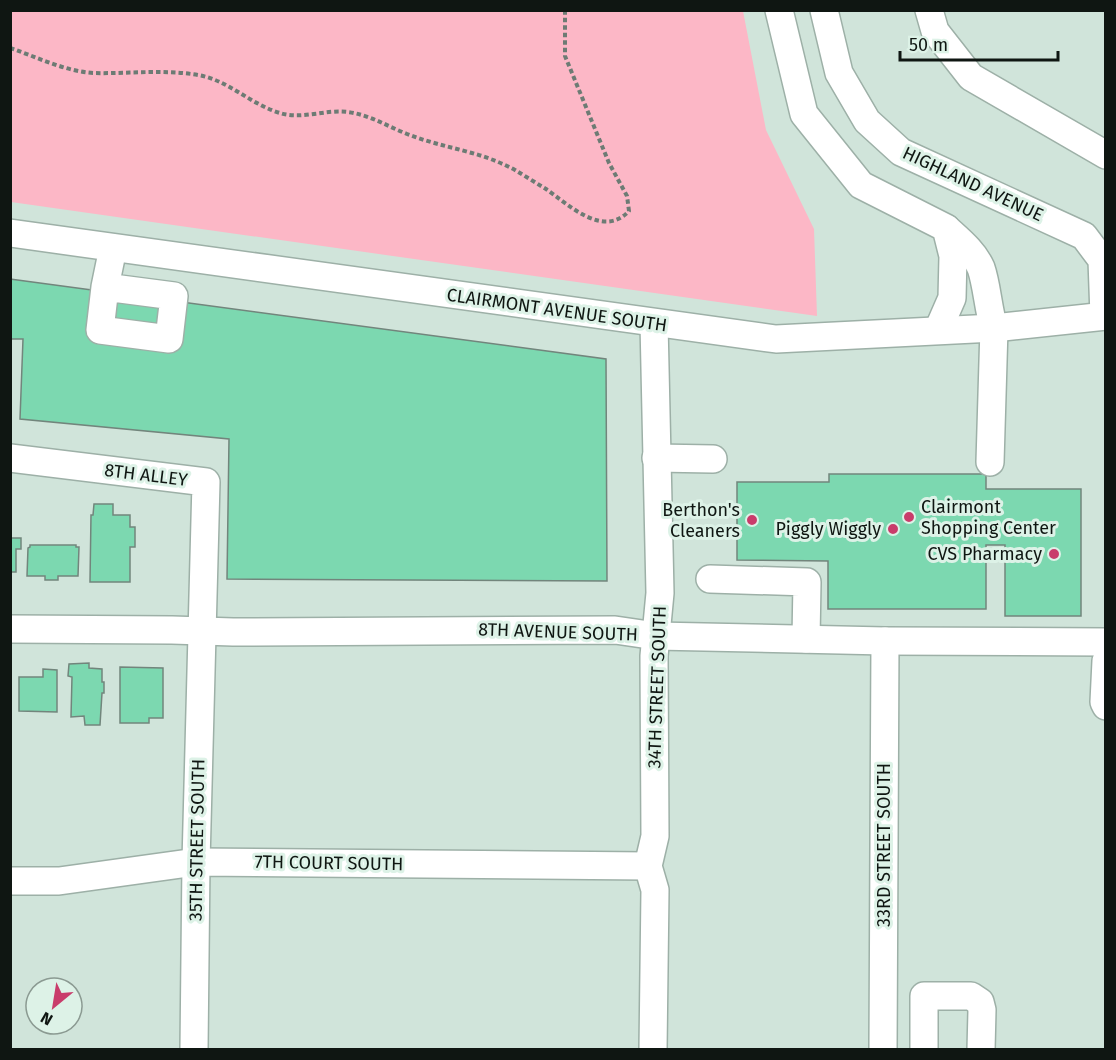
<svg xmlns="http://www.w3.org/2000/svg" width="1116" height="1060" font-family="'Fira Sans',sans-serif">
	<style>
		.green { fill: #fcb7c6 }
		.building { fill: #7cd8b0; stroke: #72857c; stroke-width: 1.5 }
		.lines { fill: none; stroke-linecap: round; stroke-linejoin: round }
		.minor-casing { stroke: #9db0a7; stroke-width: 30 }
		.path { stroke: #6d7b74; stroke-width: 4; stroke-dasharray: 4.5 3; stroke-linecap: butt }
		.minor { stroke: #fff; stroke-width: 27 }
		.poi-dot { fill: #c93c6b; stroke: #ddf2e7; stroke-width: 2 }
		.labels { text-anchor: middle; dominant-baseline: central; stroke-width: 6; stroke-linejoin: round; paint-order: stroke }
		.street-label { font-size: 18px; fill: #0f1612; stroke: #ddf2e7 }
		.poi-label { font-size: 18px; fill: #0f1612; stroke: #ddf2e7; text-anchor: end }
	</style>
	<rect width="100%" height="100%" fill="#d0e4da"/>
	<path class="green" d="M11,10L743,11L766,130L814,229L817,316L11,202Z"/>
	<g class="building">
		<path d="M10,279L606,359L607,581L227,579L229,439L20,419L23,339H10Z"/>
		<path d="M829,474H986V489H1081V616H1005V545H986V609H828V561L737,560V482H829Z"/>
		<path d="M94,504H113V515H130V527H135V547H130V582H90L91,515H93Z"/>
		<path d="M10,538H21V549H16V572H10Z"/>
		<path d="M30,545H76V547H79L78,576H58V580H45V576H27L28,548L30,547Z"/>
		<path d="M89,663V668L102,669V682H104V693H102L100,725H85L84,716L71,717L72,677L68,676L69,664Z"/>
		<path d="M120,667L163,668V718H149V723H120Z"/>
		<path d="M43,669L57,670V712L19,711V677H43Z"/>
	</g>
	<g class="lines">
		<g class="minor-casing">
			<g id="minor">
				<path d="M779,10L804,114L861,185L946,228L953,256L952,298L938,330"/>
				<path d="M824,10L839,73L867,121L901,152L1084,236L1102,260L1104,316"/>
				<path d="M929,10L935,31L971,77L1106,155"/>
				<path d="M947,229C959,240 974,252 981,268C987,285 988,309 994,328L990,462"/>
				<path d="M10,233L776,339L994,328L1106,316"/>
				<path d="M105,287L174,296L169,339L100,330L105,287L113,248"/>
				<path d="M10,458L206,482L196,862L194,1050"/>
				<path d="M656,458L713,459"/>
				<path d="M710,579L807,582L806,639"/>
				<path d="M10,629L172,630L233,632L615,630L656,636L885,641L1106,642"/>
				<path d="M1106,661L1104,702L1106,706"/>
				<path d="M10,881H59L196,862L648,866"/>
				<path d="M653,1050L655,890L648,866L655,836L654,656L660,593L654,323"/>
				<path d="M883,1050L885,641"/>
				<path d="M924,1050V996H971L980,1002L982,1010L981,1050"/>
			</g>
		</g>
		<path class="path" d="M10,48C37,57 64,71 93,73C128,74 163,69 198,75C228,80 250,104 280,113C301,120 326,109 348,112C370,115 387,126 407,134C427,142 447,146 468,152C484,156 500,162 515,170C525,176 536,183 546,189C568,204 603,239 629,211L627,196L609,163L565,56V10"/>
		<use href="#minor" class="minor"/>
	</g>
	<g class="poi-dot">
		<circle cx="909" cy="517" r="6"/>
		<circle cx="752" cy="520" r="6"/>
		<circle cx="893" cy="529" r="6"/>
		<circle cx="1054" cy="554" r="6"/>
	</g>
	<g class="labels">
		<g class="street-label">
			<text transform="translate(973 184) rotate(25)">HIGHLAND AVENUE</text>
			<text transform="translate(557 310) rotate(8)">CLAIRMONT AVENUE SOUTH</text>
			<text transform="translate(146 475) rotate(7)">8TH ALLEY</text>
			<text transform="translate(558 632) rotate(2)">8TH AVENUE SOUTH</text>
			<text transform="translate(657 687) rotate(-88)">34TH STREET SOUTH</text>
			<text transform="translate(197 840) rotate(-89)">35TH STREET SOUTH</text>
			<text transform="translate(884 845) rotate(-90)">33RD STREET SOUTH</text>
			<text transform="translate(329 863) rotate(1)">7TH COURT SOUTH</text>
		</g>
		<g class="poi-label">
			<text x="921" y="507" text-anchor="start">Clairmont<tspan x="921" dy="21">Shopping Center</tspan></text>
			<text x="740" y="510">Berthon's<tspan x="740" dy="21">Cleaners</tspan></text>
			<text x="881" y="529">Piggly Wiggly</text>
			<text x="1042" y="554">CVS Pharmacy</text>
		</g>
	</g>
	<rect width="1116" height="1060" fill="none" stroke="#0f1612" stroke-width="24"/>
	<g transform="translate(54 1006) rotate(210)"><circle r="28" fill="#ddf2e7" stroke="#8b9a92" stroke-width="1.5"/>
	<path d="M0-4.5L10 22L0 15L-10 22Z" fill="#c93c6b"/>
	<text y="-9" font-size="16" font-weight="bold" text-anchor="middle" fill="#0f1612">N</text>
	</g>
	<path d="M900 51v9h158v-9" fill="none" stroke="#0f1612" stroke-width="3"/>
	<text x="909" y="51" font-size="18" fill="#0f1612" stroke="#ddf2e7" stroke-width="4.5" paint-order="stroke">50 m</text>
</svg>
